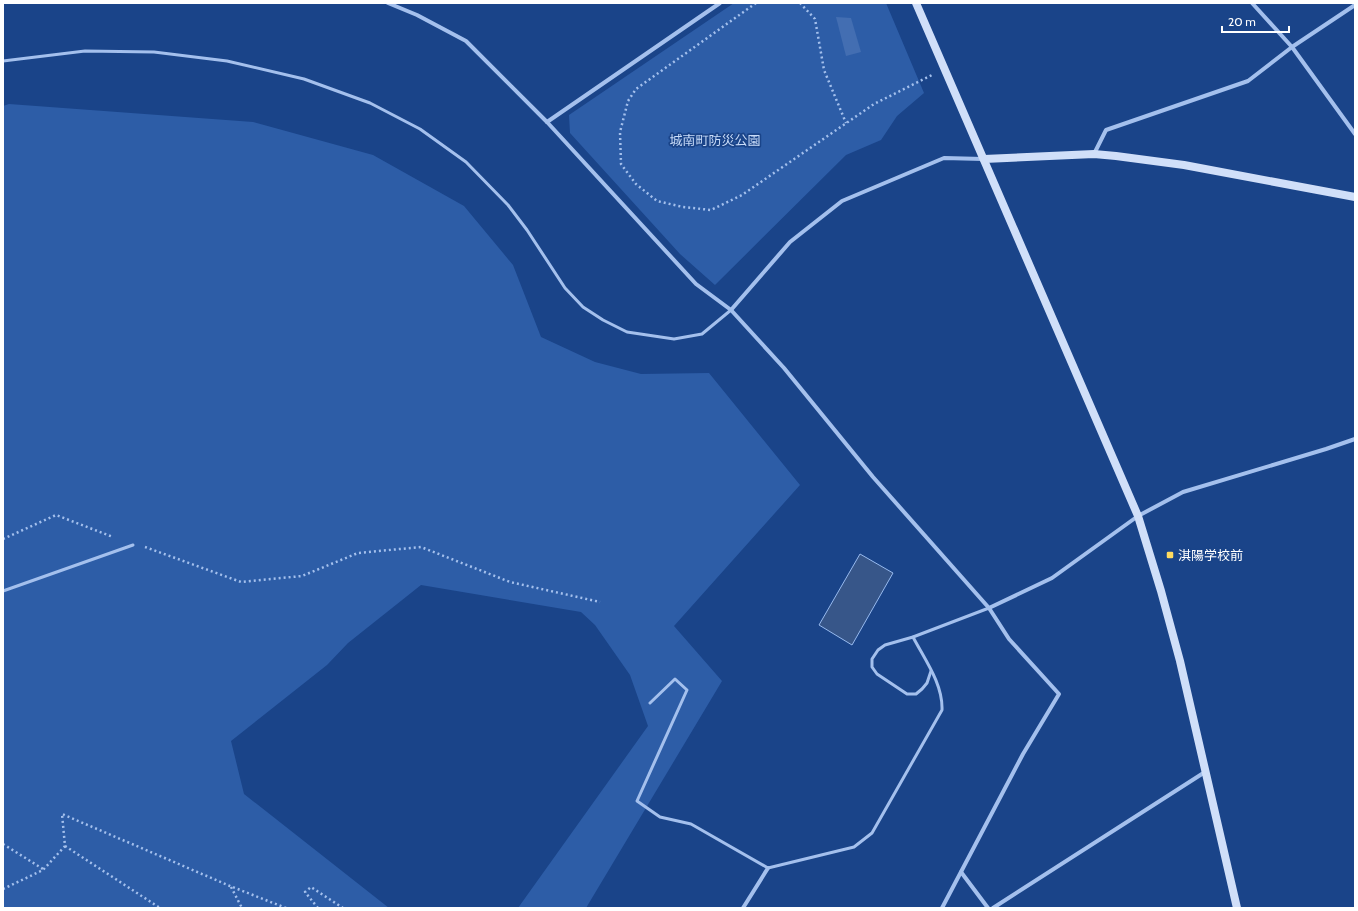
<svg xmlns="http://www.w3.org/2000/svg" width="1358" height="911" font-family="Cabin,'Noto Sans JP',sans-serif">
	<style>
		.green { fill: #2d5da7 }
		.water { fill: #375689; stroke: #97baef }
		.building { fill: #436eb2 }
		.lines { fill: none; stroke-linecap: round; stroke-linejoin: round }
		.path { stroke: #a4c0ed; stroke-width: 2.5; stroke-dasharray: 2 3; stroke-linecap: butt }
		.lane { stroke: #a4c0ed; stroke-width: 3 }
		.street { stroke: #a4c0ed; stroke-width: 4 }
		.secondary { stroke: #d0dff9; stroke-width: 8 }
		.poi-dot { fill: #ffdb60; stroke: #1a4489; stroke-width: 1.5 }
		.labels { text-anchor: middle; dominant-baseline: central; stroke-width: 3.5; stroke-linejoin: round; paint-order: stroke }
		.park-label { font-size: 13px; fill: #c9dcf9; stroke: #1a4489 }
		.poi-label { font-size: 13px; fill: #fff; stroke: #1a4489; text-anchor: start }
	</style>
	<rect width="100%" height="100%" fill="#1a4489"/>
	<g class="green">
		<path d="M734,3H886L924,93L897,116L881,140L846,155L715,285L680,254L570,133L569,115Z"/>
		<path d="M9,104L253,122L373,155L464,206L513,265L541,337L595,362L641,374L709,373L800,485L674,626L722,681L586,908H518L648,726L630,675L595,625L581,612L421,585L348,643L327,665L231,741L244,794L389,908H3V106Z"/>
	</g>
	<path class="water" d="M860,554L893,573L852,645L819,625Z"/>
	<path class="building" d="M836,17L851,18L861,52L846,56Z"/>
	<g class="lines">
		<g class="path">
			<path d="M756,3L636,89L628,101L620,132L621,164L636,184L657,201L683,207L711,210L742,195L874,104L932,75"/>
			<path d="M800,3L815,19L824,70L846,123"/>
			<path d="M3,539L56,515L113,537"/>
			<path d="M145,547L241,582L302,576L358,553L421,547L510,582L600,602"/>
			<path d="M3,844L43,869"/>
			<path d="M65,846L160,908"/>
			<path d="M231,887L242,908"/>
			<path d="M3,889L43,870L65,846L62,814L230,886L286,908"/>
			<path d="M318,908L305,892L311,887L343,908"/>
		</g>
		<g class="lane">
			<path d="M3,61L85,51L154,52L227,61L304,79L370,103L420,129L466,162L508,205L527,230L565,288L583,307L603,320L627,332L674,339L702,334L731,310"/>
			<path d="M3,591L133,545"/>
			<path d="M931,671L927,683L922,689L916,694H907L877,674L872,667V659L878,650L885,645L913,637L989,608"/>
			<path d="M650,703L675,679L687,690L637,801L660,817L691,824L768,868L854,847L872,833L942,710C943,684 925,660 913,637"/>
		</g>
		<g class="street">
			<path d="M388,3L417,15L466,41L547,122L696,284L731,310L784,368L873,477L989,608L1009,639L1059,694L1023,754L942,908"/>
			<path d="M1252,3L1292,47L1355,134"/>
			<path d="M547,122L720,3"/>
			<path d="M1094,154L1106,130L1248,81L1292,47L1355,5"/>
			<path d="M731,310L790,242L842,201L944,158L983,159"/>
			<path d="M989,608L1052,578L1138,516L1183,492L1326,449L1355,439"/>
			<path d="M961,872L988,908"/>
			<path d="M743,908L768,868"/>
			<path d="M993,908L1205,772"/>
		</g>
		<g class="secondary">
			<path d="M916,3L1138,516L1161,591L1180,661L1237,908"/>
			<path d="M984,159L1094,154L1116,156L1184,165L1355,197"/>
		</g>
	</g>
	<rect class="poi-dot" x="1166" y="551" width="8" height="8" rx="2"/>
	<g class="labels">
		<g class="park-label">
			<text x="715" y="140">城南町防災公園</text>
		</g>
		<g class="poi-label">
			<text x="1178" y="555">淇陽学校前</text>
		</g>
	</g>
	<rect width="1358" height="911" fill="none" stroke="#ffffff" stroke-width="8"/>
	<path d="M1222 26v6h67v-6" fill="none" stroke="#ffffff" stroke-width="2"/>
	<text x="1228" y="26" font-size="12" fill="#ffffff" stroke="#1a4489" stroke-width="3" paint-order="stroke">20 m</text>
</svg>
